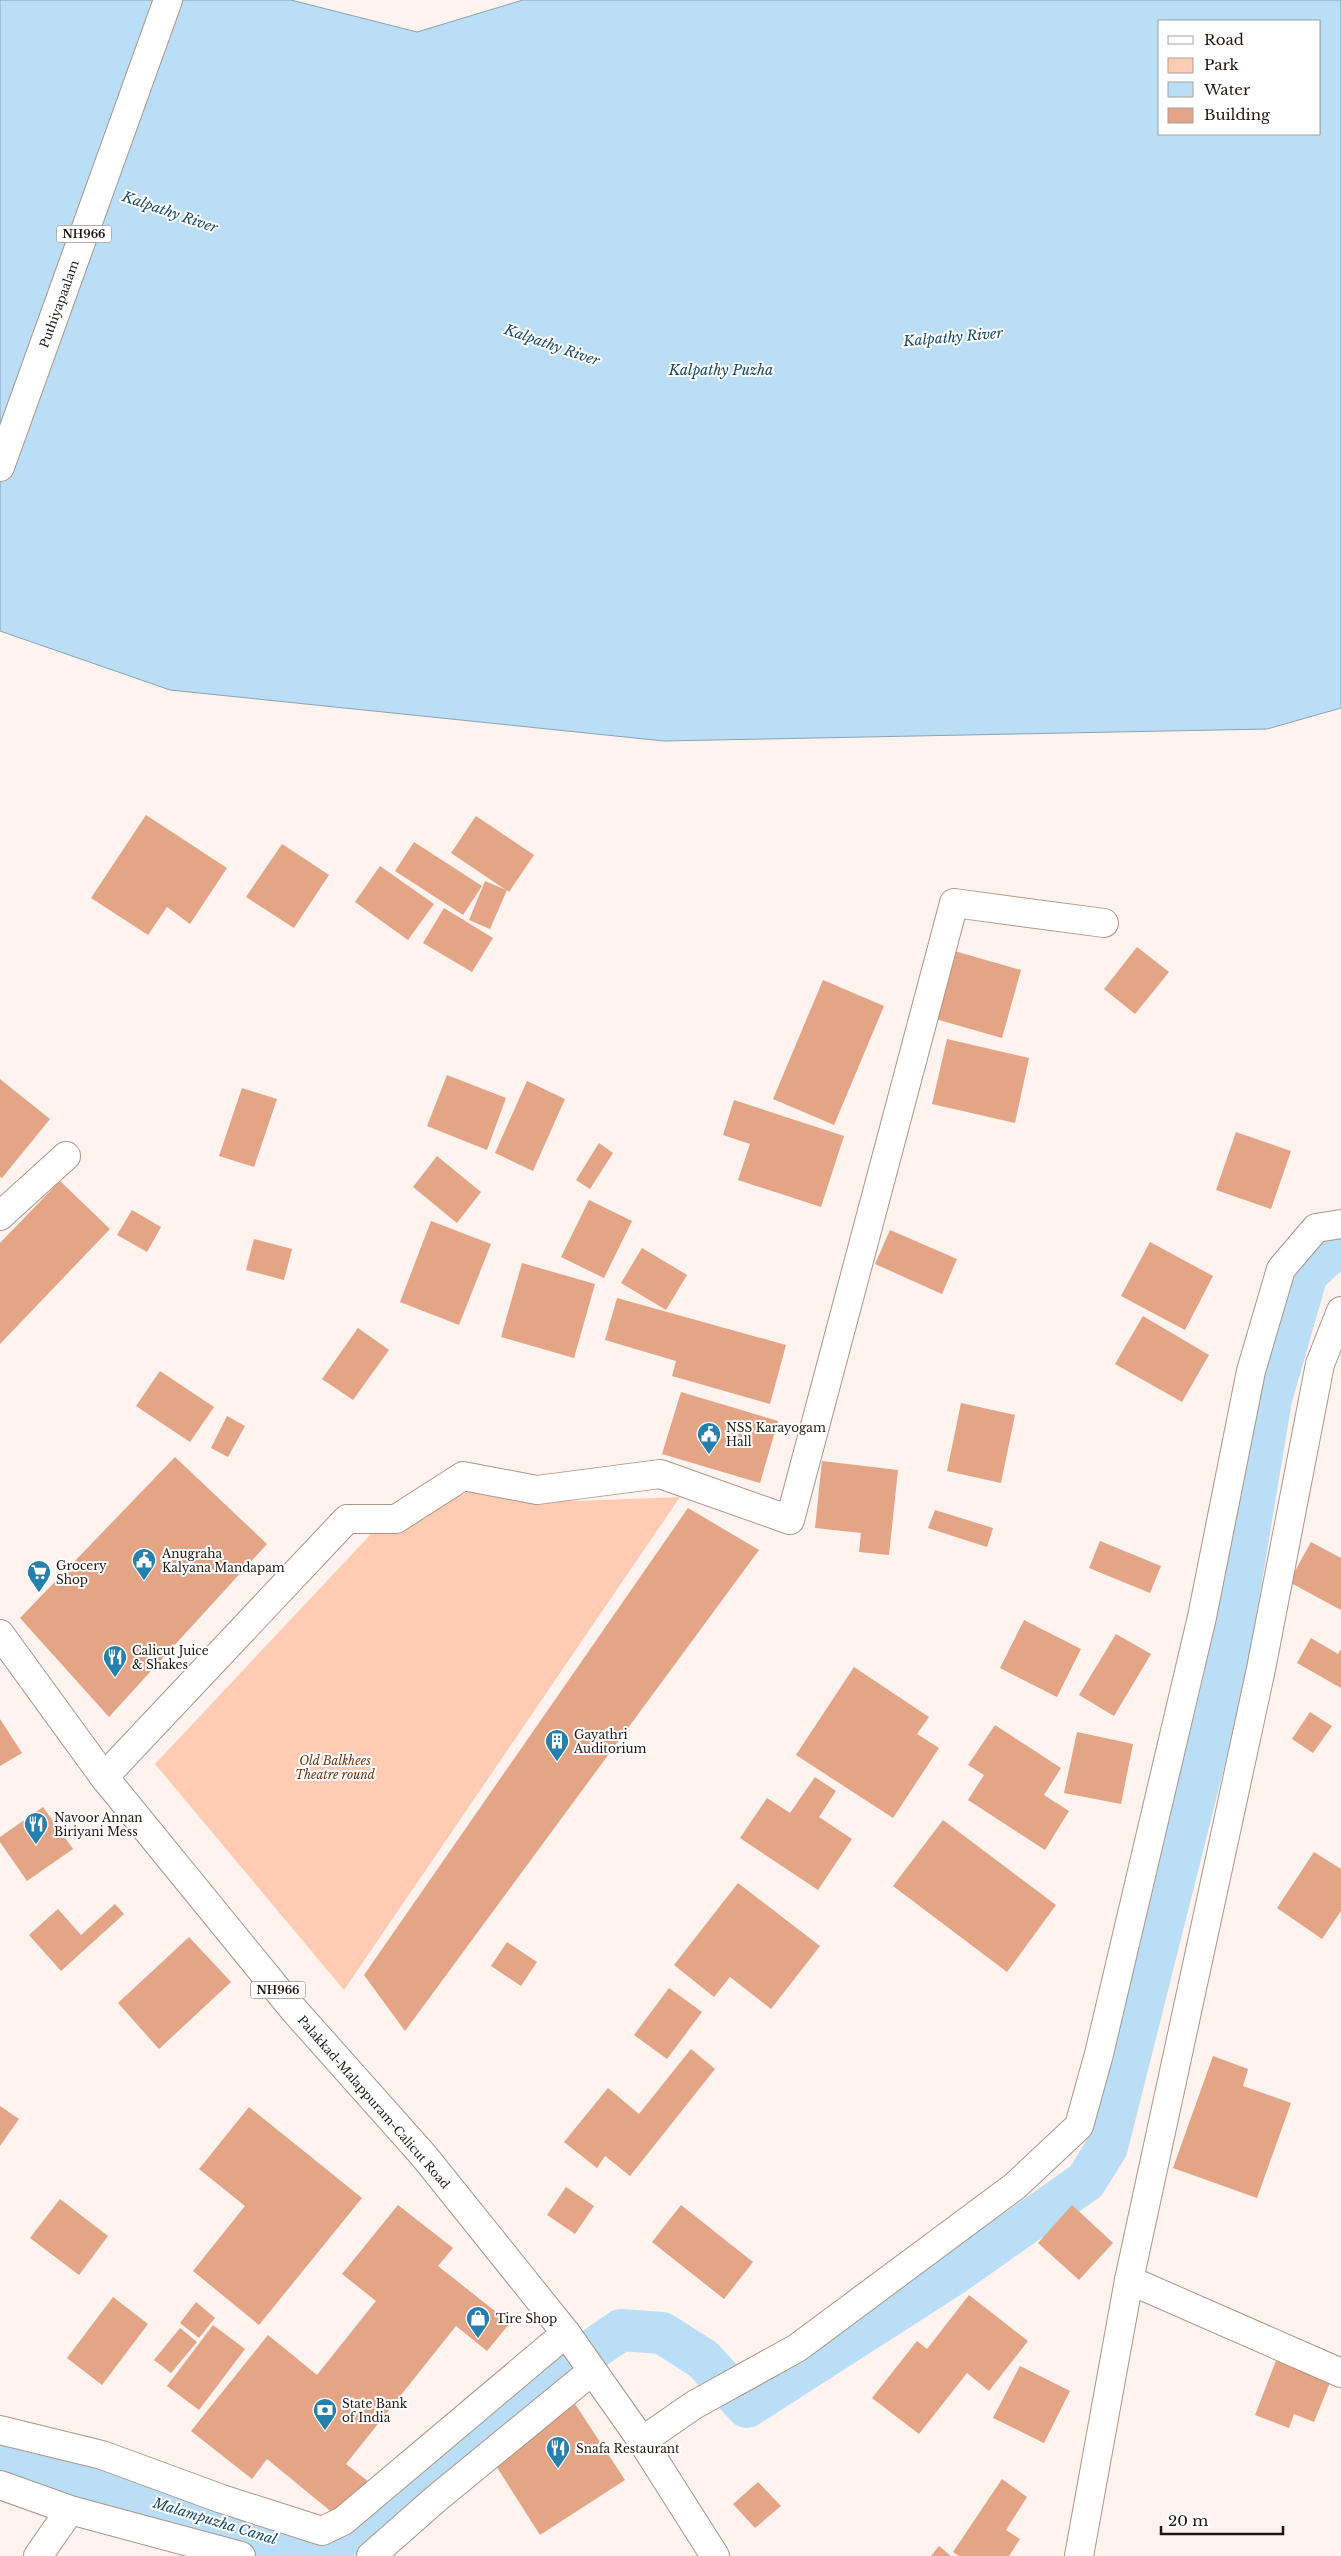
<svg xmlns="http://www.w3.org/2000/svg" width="1341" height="2556" font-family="'Libre Baskerville',serif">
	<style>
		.green { fill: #ffccb3 }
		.water { fill: #b9def6; stroke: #8ba2b2; fill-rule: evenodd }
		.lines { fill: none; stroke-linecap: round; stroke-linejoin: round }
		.canal { stroke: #b9def6; stroke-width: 42 }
		.building { fill: #e3a586 }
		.minor-casing { stroke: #ac9488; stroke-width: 30 }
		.trunk-casing { stroke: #ac9488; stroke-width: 30 }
		.minor { stroke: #fff; stroke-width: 28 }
		.trunk { stroke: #fff; stroke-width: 28 }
		.labels { text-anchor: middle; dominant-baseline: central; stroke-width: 4; stroke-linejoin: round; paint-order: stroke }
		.shield { fill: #fff; stroke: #625c59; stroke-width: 1 }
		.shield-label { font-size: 11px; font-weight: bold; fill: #1f1612 }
		.street-label { font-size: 12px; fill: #1f1612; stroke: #fff }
		.poi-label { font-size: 12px; fill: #1f1612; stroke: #fff; text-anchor: start }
		.park-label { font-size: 12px; font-style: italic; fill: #6d3413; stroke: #fff }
		.water-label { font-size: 14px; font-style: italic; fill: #154862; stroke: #fff }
	</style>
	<rect width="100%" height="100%" fill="#fef3ee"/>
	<path class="green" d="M475,1489L575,1501L680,1497L344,1990L155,1764L371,1534Z"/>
	<path class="water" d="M0,0H291L417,32L523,0H1341V708L1267,729L664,741L170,690L0,631ZM1160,21H1320V134H1160Z"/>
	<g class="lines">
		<path class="canal" d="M0,2453L32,2460L160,2505L319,2554L408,2493L531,2392L621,2330L662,2333L703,2359L747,2407L954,2274L1086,2181L1107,2147L1224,1682L1271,1399L1307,1274L1331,1252L1341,1251"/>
	</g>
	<g class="building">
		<path d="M146,815L227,868L190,924L167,907L148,935L91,898Z"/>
		<path d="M476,816L534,855L509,892L507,890L490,929L469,920L485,881L506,890L451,853Z"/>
		<path d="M414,842L482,886L463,915L395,871Z"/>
		<path d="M282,844L329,875L294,928L246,897Z"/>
		<path d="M380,866L434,904L408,940L355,902Z"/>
		<path d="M444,908L493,938L472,972L423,943Z"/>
		<path d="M1137,947L1169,972L1135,1014L1104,989Z"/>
		<path d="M951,950L1021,970L1002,1038L932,1018Z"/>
		<path d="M823,980L884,1006L834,1125L773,1099Z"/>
		<path d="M947,1039L1029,1058L1015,1123L932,1104Z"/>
		<path d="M447,1075L506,1098L487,1150L427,1126Z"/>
		<path d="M0,1079L50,1119L2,1178L0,1177Z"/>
		<path d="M527,1081L565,1099L533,1171L495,1153Z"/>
		<path d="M242,1088L277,1099L254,1167L219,1156Z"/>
		<path d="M734,1100L844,1136L821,1207L738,1180L750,1144L723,1135Z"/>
		<path d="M1236,1132L1291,1151L1271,1209L1216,1190Z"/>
		<path d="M599,1143L613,1153L590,1189L576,1180Z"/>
		<path d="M437,1156L481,1192L457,1223L413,1187Z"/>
		<path d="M60,1181L110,1229L0,1344V1243Z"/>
		<path d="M589,1200L632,1221L604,1278L561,1257Z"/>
		<path d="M132,1210L161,1227L147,1252L117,1235Z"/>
		<path d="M431,1221L491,1244L459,1325L400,1302Z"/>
		<path d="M890,1230L957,1259L942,1294L875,1264Z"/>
		<path d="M254,1239L292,1249L284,1280L246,1270Z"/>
		<path d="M1150,1242L1213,1276L1185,1330L1121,1296Z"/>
		<path d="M642,1248L687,1275L666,1310L621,1283Z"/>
		<path d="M522,1263L595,1284L574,1358L501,1337Z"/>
		<path d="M617,1298L786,1345L770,1404L672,1376L676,1361L605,1340Z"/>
		<path d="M1143,1316L1209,1355L1182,1402L1115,1364Z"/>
		<path d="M358,1328L389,1350L353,1400L322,1379Z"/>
		<path d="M160,1371L214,1407L190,1442L136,1406Z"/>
		<path d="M681,1392L778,1421L760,1483L662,1454Z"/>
		<path d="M961,1403L1015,1415L1001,1483L947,1471Z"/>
		<path d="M227,1416L245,1426L228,1457L211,1448Z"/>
		<path d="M175,1457L267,1544L109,1717L20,1618Z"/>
		<path d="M822,1461L898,1470L889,1555L859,1552L861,1533L815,1528Z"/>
		<path d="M688,1508L759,1550L405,2031L364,1975Z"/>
		<path d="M935,1510L993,1528L987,1547L928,1528Z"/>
		<path d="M1100,1541L1161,1566L1150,1593L1089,1568Z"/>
		<path d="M1311,1542L1341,1558V1610L1289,1582Z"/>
		<path d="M1024,1620L1081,1649L1057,1697L1000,1668Z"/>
		<path d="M1116,1634L1151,1654L1114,1716L1079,1695Z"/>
		<path d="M1311,1638L1338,1654L1341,1649V1688L1297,1663Z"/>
		<path d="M854,1667L929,1717L917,1734L939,1748L893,1818L796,1755Z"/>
		<path d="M1310,1712L1332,1726L1313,1753L1292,1739Z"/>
		<path d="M0,1719L22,1753L0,1766Z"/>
		<path d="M995,1725L1061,1768L1044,1795L1069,1811L1045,1850L968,1800L984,1775L968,1765Z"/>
		<path d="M1077,1732L1133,1744L1121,1804L1064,1793Z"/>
		<path d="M815,1777L836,1791L819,1817L852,1839L818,1890L740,1838L767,1798L790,1813Z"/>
		<path d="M43,1807L73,1849L27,1881L0,1842V1837Z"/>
		<path d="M943,1820L1056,1905L1007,1972L893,1886Z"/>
		<path d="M1314,1852L1341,1869V1911L1322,1939L1277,1908Z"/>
		<path d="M738,1883L820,1946L771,2009L730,1977L714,1997L674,1965Z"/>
		<path d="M115,1904L124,1914L61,1971L29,1935L58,1909L81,1935Z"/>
		<path d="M189,1937L231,1982L159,2049L118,2003Z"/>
		<path d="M507,1942L537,1962L521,1986L491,1966Z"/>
		<path d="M669,1988L702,2012L667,2059L634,2035Z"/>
		<path d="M691,2049L715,2069L630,2176L605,2156L597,2168L564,2142L608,2088L639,2114Z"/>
		<path d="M1213,2056L1248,2069L1243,2086L1291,2103L1257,2198L1173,2168Z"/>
		<path d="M0,2106L19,2119L0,2146Z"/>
		<path d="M249,2107L362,2198L259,2325L193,2271L245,2206L199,2169Z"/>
		<path d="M566,2187L594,2206L575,2234L547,2215Z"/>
		<path d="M60,2199L108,2236L79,2275L30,2238Z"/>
		<path d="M398,2205L453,2248L438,2266L510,2323L487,2351L456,2326L346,2464L369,2482L339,2518L267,2459L252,2479L191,2431L268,2335L317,2375L376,2301L342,2274Z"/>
		<path d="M681,2205L753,2262L724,2299L652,2242Z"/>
		<path d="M1072,2205L1113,2243L1079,2280L1038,2243Z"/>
		<path d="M969,2295L1028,2341L989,2391L967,2373L919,2434L872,2398L917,2341L927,2349Z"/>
		<path d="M113,2297L148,2324L102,2385L67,2358Z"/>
		<path d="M196,2302L215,2318L199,2338L180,2323Z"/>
		<path d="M213,2325L245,2349L199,2410L167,2386Z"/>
		<path d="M180,2328L197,2342L171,2373L154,2360Z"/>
		<path d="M1277,2358L1331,2380L1314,2422L1294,2414L1289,2428L1255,2415Z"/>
		<path d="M1020,2366L1070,2391L1044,2443L993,2418Z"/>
		<path d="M575,2404L625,2480L540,2535L491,2458Z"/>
		<path d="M1002,2479L1027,2497L1006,2530L1020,2539L1009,2556H959L953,2552Z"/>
		<path d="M758,2482L781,2506L755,2528L733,2504Z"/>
		<path d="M939,2546L951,2556H931Z"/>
	</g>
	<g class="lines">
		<g class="minor-casing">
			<g id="minor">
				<path d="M0,1216L66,1156"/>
				<path d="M104,1777L347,1519H396L463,1476L537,1490L660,1474L790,1520L954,903L1104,923"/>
				<path d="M1129,2280L1341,2373"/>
				<path d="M0,2430L102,2455L222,2499L322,2531L343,2521L566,2333"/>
				<path d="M642,2441L694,2405L797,2348L1015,2186L1079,2126L1099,2054L1202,1617L1251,1371L1281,1269L1316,1228L1341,1224"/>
				<path d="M0,2485L70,2510L241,2556"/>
				<path d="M38,2556L70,2510"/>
				<path d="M371,2556L437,2498L592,2371"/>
				<path d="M1079,2556L1129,2280L1261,1669L1320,1364L1341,1311"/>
			</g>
		</g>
		<g class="trunk-casing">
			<g id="trunk">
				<path d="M0,467L168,0"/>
				<path d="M0,1634L104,1777L294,2010L424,2156L566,2333L642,2441L715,2556"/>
			</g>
		</g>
		<use href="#minor" class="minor"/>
		<use href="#trunk" class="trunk"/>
	</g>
	<defs>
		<g id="civic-pin" transform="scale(1.25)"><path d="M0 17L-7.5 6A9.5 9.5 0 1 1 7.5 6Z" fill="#2580ad" stroke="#fff"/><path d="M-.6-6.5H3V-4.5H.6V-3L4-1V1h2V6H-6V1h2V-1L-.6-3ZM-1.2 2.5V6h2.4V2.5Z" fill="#fff"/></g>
		<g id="supermarket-pin" transform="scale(1.25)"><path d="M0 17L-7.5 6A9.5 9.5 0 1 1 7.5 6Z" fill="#2580ad" stroke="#fff"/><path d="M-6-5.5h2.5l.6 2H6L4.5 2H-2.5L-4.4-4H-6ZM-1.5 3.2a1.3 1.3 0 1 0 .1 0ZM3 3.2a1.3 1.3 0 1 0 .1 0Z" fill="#fff"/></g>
		<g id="restaurant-pin" transform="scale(1.25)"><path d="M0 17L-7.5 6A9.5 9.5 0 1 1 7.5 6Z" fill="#2580ad" stroke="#fff"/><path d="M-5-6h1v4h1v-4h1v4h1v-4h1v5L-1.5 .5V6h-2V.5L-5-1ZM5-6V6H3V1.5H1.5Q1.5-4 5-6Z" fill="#fff"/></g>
		<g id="building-pin" transform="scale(1.25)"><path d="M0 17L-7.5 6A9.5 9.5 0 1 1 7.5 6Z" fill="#2580ad" stroke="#fff"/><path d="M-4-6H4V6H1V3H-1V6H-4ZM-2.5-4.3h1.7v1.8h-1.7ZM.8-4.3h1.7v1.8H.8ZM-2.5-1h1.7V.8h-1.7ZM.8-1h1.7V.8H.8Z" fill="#fff"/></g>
		<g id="shop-pin" transform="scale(1.25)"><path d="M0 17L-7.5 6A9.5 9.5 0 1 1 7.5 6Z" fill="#2580ad" stroke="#fff"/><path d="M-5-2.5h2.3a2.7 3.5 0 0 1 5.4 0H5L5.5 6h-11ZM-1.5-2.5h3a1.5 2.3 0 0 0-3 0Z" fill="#fff"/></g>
		<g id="bank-pin" transform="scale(1.25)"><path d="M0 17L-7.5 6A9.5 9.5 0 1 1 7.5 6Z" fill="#2580ad" stroke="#fff"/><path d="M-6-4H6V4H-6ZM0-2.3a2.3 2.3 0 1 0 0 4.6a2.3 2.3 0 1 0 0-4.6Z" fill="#fff"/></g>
	</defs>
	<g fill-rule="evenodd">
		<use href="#civic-pin" x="709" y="1434"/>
		<use href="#civic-pin" x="144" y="1560"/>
		<use href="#supermarket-pin" x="39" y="1572"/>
		<use href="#restaurant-pin" x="115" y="1657"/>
		<use href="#building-pin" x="557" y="1741"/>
		<use href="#restaurant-pin" x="36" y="1824"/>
		<use href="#shop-pin" x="478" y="2318"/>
		<use href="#bank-pin" x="325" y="2410"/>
		<use href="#restaurant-pin" x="558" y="2448"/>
	</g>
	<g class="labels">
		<g class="shield">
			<rect x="56.5" y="225.5" width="55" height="17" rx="4"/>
			<rect x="250.5" y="1981.5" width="55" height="17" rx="4"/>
		</g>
		<g class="shield-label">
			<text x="84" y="234">NH966</text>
			<text x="278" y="1990">NH966</text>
		</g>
		<g class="street-label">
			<text transform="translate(59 304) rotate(-70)">Puthiyapaalam</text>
			<text transform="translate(374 2102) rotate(49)">Palakkad-Malappuram-Calicut Road</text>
		</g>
		<g class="poi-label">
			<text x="726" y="1427">NSS Karayogam<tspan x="726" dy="14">Hall</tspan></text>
			<text x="162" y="1553">Anugraha<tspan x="162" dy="14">Kalyana Mandapam</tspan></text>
			<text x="56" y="1565">Grocery<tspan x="56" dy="14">Shop</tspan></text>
			<text x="132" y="1650">Calicut Juice<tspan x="132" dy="14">&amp; Shakes</tspan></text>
			<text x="574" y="1734">Gayathri<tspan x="574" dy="14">Auditorium</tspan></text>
			<text x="54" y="1817">Navoor Annan<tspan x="54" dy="14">Biriyani Mess</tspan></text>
			<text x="496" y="2318">Tire Shop</text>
			<text x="342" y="2403">State Bank<tspan x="342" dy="14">of India</tspan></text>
			<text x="576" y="2448">Snafa Restaurant</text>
		</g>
		<g class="park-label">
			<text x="335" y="1760">Old Balkhees<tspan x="335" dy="14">Theatre round</tspan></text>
		</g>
		<g class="water-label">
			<text transform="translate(170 212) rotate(19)">Kalpathy River</text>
			<text transform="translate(953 337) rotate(-5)">Kalpathy River</text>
			<text transform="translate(552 345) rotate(19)">Kalpathy River</text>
			<text x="721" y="370">Kalpathy Puzha</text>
			<text transform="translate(215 2521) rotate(17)">Malampuzha Canal</text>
		</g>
	</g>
	<rect x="1158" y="20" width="162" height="115" fill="#ffffff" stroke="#a5a2a0"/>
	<rect x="1168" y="36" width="25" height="8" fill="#ffffff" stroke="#a5a2a0"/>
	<text x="1204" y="45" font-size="15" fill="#1f1612">Road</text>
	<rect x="1168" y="58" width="25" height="15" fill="#ffccb3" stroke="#a5a2a0"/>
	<text x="1204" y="70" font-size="15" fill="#1f1612">Park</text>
	<rect x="1168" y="82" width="25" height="15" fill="#b9def6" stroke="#a5a2a0"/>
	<text x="1204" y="95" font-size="15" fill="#1f1612">Water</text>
	<rect x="1168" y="108" width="25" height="15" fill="#e3a586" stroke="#a5a2a0"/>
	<text x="1204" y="120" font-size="15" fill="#1f1612">Building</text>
	<path d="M1161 2526v8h122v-8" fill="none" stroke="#1f1612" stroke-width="2.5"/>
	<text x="1168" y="2526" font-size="15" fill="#1f1612" stroke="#ffffff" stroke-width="4" paint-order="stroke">20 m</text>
</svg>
